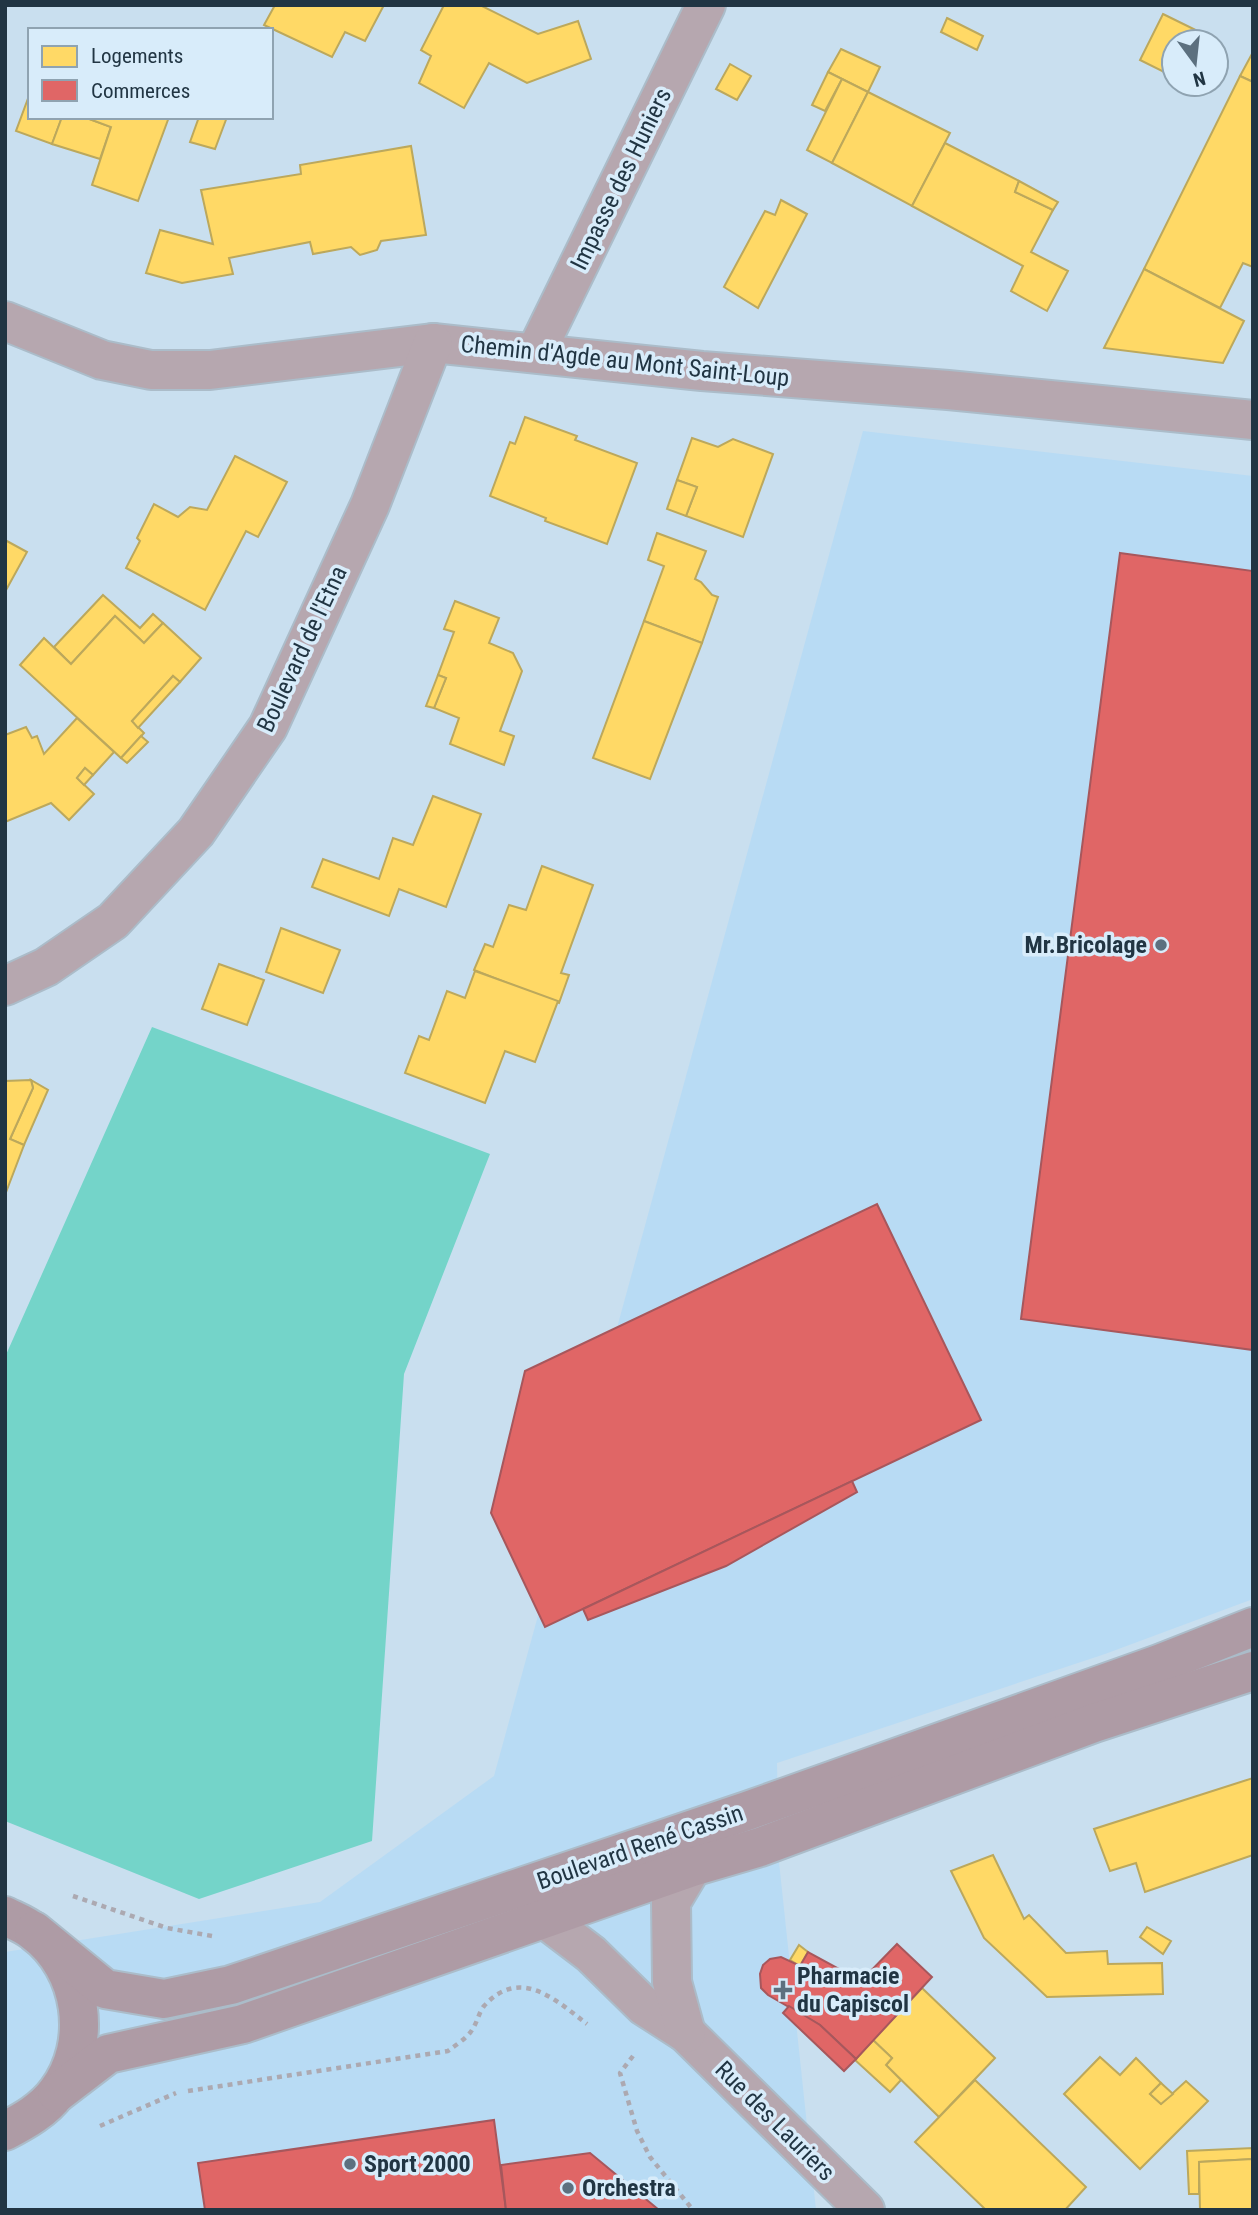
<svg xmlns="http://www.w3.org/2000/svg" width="1258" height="2215" font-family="'Roboto Condensed',sans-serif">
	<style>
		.built { fill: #b8dbf4 }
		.water { fill: #74d4c9 }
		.homes { fill: #ffd966; stroke: #bca85c; stroke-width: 2 }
		.shops { fill: #e06666; stroke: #a7575c; stroke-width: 2 }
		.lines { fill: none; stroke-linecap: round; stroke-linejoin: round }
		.street-casing { stroke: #abbcc9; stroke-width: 42 }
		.secondary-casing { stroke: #abbcc9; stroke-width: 42 }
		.path { stroke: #aca9b1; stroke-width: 4.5; stroke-dasharray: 5 5; stroke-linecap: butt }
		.street { stroke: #b6a7af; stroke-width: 38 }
		.secondary { stroke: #ae9ba5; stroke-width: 38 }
		.poi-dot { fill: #5c707f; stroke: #d8ecfa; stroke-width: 2.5 }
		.labels { text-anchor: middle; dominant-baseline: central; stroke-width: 7; stroke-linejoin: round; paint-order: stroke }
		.street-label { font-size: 24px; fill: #213543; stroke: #d8ecfa }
		.poi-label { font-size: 24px; font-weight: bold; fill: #213543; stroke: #d8ecfa; text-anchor: start }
	</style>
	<rect width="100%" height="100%" fill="#c9dfef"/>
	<path class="built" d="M863,431L1253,476V1599L1105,1654L777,1763L779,1862L816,2210H5V1952L320,1902L494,1776Z"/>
	<path class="water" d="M152,1027L490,1154L404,1374L372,1841L199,1899L5,1821V1357Z"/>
	<g class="homes">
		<path d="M275,5H384L365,41L345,32L332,57L264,25Z"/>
		<path d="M444,5H480L538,34L578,21L591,59L527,83L489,63L464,108L419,83L431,56L421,50Z"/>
		<path d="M1163,14L1216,40L1215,42H1174V77L1140,60Z"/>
		<path d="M947,18L983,36L977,50L941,32Z"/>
		<path d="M841,49L880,67L868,92L828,72Z"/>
		<path d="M1253,52V82L1240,76Z"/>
		<path d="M730,64L751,76L737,100L716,89Z"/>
		<path d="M828,72L842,79L825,111L812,105Z"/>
		<path d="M1240,76L1253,82V267L1243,263L1220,308L1144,269Z"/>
		<path d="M842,79L868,92L832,163L807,150Z"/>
		<path d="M868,92L950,133L912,206L832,163Z"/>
		<path d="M30,93V117H62L52,144L16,131Z"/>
		<path d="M62,117H84L111,127L100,159L52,144Z"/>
		<path d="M84,117H169L138,201L92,185L111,127Z"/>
		<path d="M227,117L215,149L190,142L199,117Z"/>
		<path d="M945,143L1019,181L1015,192L1053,210L1031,252L1068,271L1047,311L1011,291L1023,266L912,206Z"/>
		<path d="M411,146L426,235L381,241L377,250L360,255L351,247L313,254L310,242L229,258L233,274L182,283L146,273L160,230L213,244L201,190L301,174L300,165Z"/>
		<path d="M1019,181L1058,202L1053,210L1015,192Z"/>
		<path d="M781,200L807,214L758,308L724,287L765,211L775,215Z"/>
		<path d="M1144,269L1244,321L1223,363L1104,348Z"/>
		<path d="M525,417L577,436L575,440L637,463L607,544L545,521L546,518L490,496L510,442L515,444Z"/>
		<path d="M692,438L718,447L733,439L773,454L743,537L686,516L697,487L677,480Z"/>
		<path d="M235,456L287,482L258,537L246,531L205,610L126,568L140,541L137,538L154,504L178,517L190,507L207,510Z"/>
		<path d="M677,480L697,487L686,516L667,509Z"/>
		<path d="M657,533L706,551L695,579L701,582L712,595L718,597L702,643L644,621L664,566L648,560Z"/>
		<path d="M5,540L27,552L5,592Z"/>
		<path d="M103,595L140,628L153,614L163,623L144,643L115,616L71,664L54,647Z"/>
		<path d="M455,601L499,618L489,643L513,653L522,671L500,731L514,736L504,765L450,744L459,718L434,708L446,678L438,675L454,632L444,629Z"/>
		<path d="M115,616L144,643L163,623L201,658L180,682L173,676L132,721L144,733L121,758L20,665L44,638L71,664Z"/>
		<path d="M644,621L702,643L650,779L593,758Z"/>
		<path d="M438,675L446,678L434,708L426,706Z"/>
		<path d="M173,676L180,682L138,728L132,721Z"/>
		<path d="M77,718L114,752L93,775L85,768L77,778L94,794L69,820L51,803L5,822V735L26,727L32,738L37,736L44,754Z"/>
		<path d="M141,736L148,742L127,763L121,758Z"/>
		<path d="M85,768L93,775L84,785L77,778Z"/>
		<path d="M433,796L481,814L446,907L399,889L389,916L312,887L323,859L379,879L393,838L413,845Z"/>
		<path d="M542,866L593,885L561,973L569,975L559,1003L474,970L485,944L493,947L509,905L526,910Z"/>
		<path d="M281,928L340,950L323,993L266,972Z"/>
		<path d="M219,964L264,980L247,1025L202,1009Z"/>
		<path d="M475,971L558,1001L535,1062L505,1051L485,1103L405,1073L419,1036L429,1040L447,991L465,998Z"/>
		<path d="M31,1080L48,1090L24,1145L10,1139L33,1088Z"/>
		<path d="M31,1080L33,1088L10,1139L24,1145L5,1195V1081Z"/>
		<path d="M1253,1778V1855L1145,1892L1136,1863L1110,1871L1094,1829Z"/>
		<path d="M993,1855L1024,1919L1029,1915L1066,1953L1107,1951L1108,1964L1162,1963L1163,1994L1047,1997L984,1938L951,1871Z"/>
		<path d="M1147,1927L1171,1941L1163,1954L1140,1937Z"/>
		<path d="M799,1945L808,1952L800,1966L790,1960Z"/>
		<path d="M922,1988L995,2058L939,2117L886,2065L892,2058L873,2040Z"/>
		<path d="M873,2040L892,2058L886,2065L901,2080L890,2092L855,2060Z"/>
		<path d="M1100,2057L1120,2075L1136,2058L1161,2083L1150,2094L1161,2104L1186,2081L1208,2101L1140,2169L1064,2094Z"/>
		<path d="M975,2080L1086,2187L1065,2210H986L915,2142Z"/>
		<path d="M1161,2083L1173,2094L1161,2104L1150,2094Z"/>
		<path d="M1253,2148V2159L1199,2162V2194H1189L1187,2151Z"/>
		<path d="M1253,2159V2210H1200L1199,2162Z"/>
	</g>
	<g class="shops">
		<path d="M1120,553L1253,571V1350L1021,1319Z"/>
		<path d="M877,1204L981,1420L545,1627L491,1513L525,1371Z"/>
		<path d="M852,1481L857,1492L726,1566L588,1620L583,1609Z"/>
		<path d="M897,1944L932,1977L856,2059L820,2025L768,1995L761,1988L760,1974L763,1965L770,1959L781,1957L800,1966L808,1952L861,1981Z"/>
		<path d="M789,2006L820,2025L856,2059L844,2071L783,2013Z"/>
		<path d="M494,2120L506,2210H205L198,2163Z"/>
		<path d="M590,2153L659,2210H506L501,2165Z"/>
	</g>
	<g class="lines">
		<g class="street-casing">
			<g id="street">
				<path d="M5,321L102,360L151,370H210L433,343L702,371L948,390L1253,420"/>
				<path d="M536,352L706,5"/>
				<path d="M5,986L46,967L113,921L196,832L268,727L370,505L433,343"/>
				<path d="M545,1919L591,1954L644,2006L686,2033L865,2210"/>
				<path d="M686,2033L672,1982L671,1902L692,1867"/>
			</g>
		</g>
		<g class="secondary-casing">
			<g id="secondary">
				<path d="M5,1916C15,1921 26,1925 34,1932C83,1968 94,2043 57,2092C44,2110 24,2121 5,2131"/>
				<path d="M34,1931L105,1989L164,1999L231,1985L747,1811L1159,1664L1253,1627"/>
				<path d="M57,2093L108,2054L243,2024L692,1867L760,1847L1094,1723L1253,1671"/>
			</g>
		</g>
		<g class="path">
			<path d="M73,1896L167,1928L212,1936"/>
			<path d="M633,2056L620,2073L637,2131L650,2157L693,2210"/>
			<path d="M188,2091L448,2051C456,2045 467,2038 472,2030C477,2023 479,2012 484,2006C520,1966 556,2000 587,2024"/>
			<path d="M100,2126L176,2093"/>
		</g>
		<use href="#street" class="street"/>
		<use href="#secondary" class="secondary"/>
	</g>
	<g class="poi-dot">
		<circle cx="1161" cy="945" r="7"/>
		<path d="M779.5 1979.5h7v7h7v7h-7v7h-7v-7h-7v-7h7z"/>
		<circle cx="350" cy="2164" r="7"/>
		<circle cx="568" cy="2188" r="7"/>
	</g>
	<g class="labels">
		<g class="street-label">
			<text transform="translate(621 179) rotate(-64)">Impasse des Huniers</text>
			<text transform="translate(625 361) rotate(6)">Chemin d'Agde au Mont Saint-Loup</text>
			<text transform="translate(302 649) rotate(-65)">Boulevard de l'Etna</text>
			<text transform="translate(640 1847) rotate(-19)">Boulevard René Cassin</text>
			<text transform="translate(775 2121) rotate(45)">Rue des Lauriers</text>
		</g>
		<g class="poi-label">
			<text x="1147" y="945" text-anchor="end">Mr.Bricolage</text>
			<text x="797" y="1976">Pharmacie<tspan x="797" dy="28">du Capiscol</tspan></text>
			<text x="364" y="2164">Sport 2000</text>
			<text x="582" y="2188">Orchestra</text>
		</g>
	</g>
	<rect width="1258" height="2215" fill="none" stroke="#213543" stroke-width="14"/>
	<rect x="28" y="28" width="245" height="91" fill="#d8ecfa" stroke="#8fa3b1" stroke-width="2"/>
	<rect x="42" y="46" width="35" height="21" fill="#ffd966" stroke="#8fa3b1" stroke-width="2"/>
	<text x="91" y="63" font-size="21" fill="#213543">Logements</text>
	<rect x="42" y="80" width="35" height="21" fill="#e06666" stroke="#8fa3b1" stroke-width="2"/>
	<text x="91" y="98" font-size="21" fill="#213543">Commerces</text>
	<g transform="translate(1195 63) rotate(165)"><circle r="33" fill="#d8ecfa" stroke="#8fa3b1" stroke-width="2"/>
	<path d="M0-5L12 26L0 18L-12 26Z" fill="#5c707f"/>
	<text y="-10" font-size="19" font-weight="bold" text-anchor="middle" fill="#213543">N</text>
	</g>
</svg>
